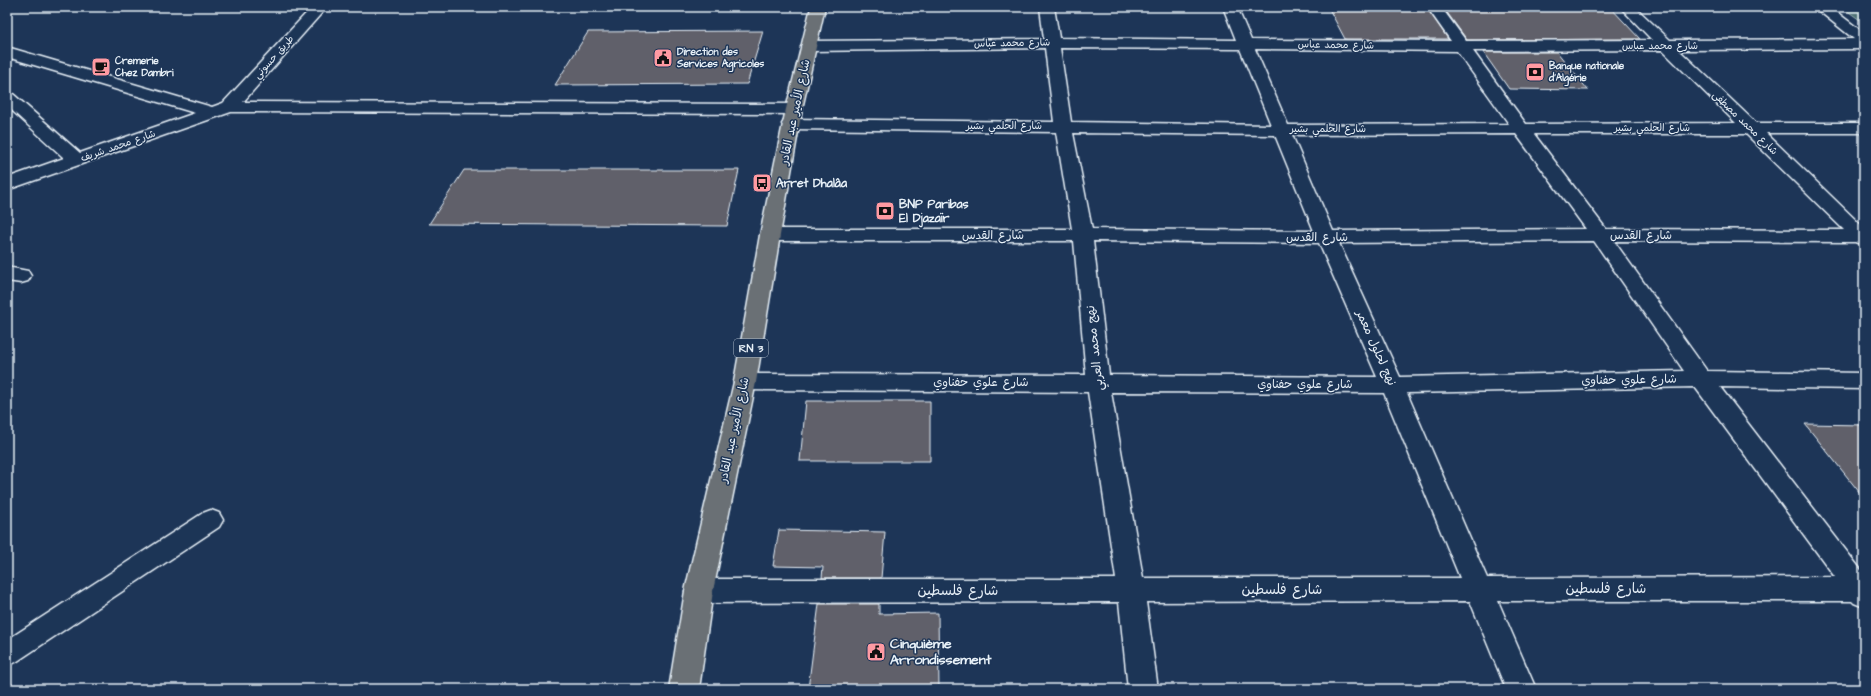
<svg xmlns="http://www.w3.org/2000/svg" width="1871" height="696" font-family="'Architects Daughter','Playpen Sans Arabic',sans-serif">
	<style>
		.green { fill: #507374; stroke: #9cb2b6 }
		.building { fill: #61616b; stroke: #e8f1f8 }
		.lines { fill: none; stroke-linecap: round; stroke-linejoin: round }
		.lane-casing { stroke: #e8f1f8; stroke-width: 3 }
		.street-casing { stroke: #e8f1f8; stroke-width: 3 }
		.secondary-casing { stroke: #e8f1f8; stroke-width: 3 }
		.primary-casing { stroke: #e8f1f8; stroke-width: 3 }
		.lane { fill: #1d3557; fill-rule: evenodd }
		.street { fill: #1d3557; fill-rule: evenodd }
		.secondary { fill: #1d3557; fill-rule: evenodd }
		.primary { fill: #6a7074; fill-rule: evenodd }
		.labels { text-anchor: middle; dominant-baseline: central; stroke-width: 3; stroke-linejoin: round; paint-order: stroke }
		.far-street-label { font-size: 10px; fill: #e8f1f8; stroke: #1d3557 }
		.far-poi-label { font-size: 10px; font-weight: bold; fill: #e8f1f8; stroke: #1d3557; text-anchor: start }
		.shield { fill: #1d3557; stroke: #abb9c8; stroke-width: 1 }
		.shield-label { font-size: 11px; font-weight: bold; fill: #e8f1f8 }
		.street-label { font-size: 12px; fill: #e8f1f8; stroke: #1d3557 }
		.poi-label { font-size: 12px; font-weight: bold; fill: #e8f1f8; stroke: #1d3557; text-anchor: start }
		.near-street-label { font-size: 14px; fill: #e8f1f8; stroke: #1d3557 }
		.near-poi-label { font-size: 14px; font-weight: bold; fill: #e8f1f8; stroke: #1d3557; text-anchor: start }
	</style>
	<rect width="100%" height="100%" fill="#1d3557"/>
	<filter id="ink" filterUnits="userSpaceOnUse"><feTurbulence type="fractalNoise" baseFrequency=".025" numOctaves="2"/><feDisplacementMap in="SourceGraphic" scale="8" xChannelSelector="R" yChannelSelector="G"/><feConvolveMatrix kernelMatrix="1 2 1 2 8 2 1 2 1" color-interpolation-filters="sRGB"/></filter>
	<g filter="url(#ink)">
		<path class="green" d="M1842,7H1864V23Z"/>
		<g class="building">
			<path d="M1328,7H1426L1448,39H1345Z"/>
			<path d="M1443,7H1610L1640,39L1467,40Z"/>
			<path d="M763,31L747,84L555,85L588,32Z"/>
			<path d="M1483,52H1557L1588,90L1509,89Z"/>
			<path d="M464,170H739L727,226L429,224Z"/>
			<path d="M806,401H930V461H800Z"/>
			<path d="M1805,424L1864,425V498Z"/>
			<path d="M779,530L885,532L881,578H822L823,567L773,566Z"/>
			<path d="M819,604H879V614L938,613L939,689H808Z"/>
		</g>
		<g class="lines">
			<g class="lane-casing">
				<path id="lane" d="M211,510L219,513L223,520L219,527L16,662L7,666V640L203,513Z"/>
			</g>
			<g class="street-casing">
				<g id="street">
					<path d="M312,7H327L243,102L794,104L800,105L802,109L800,113L794,114L231,112L7,190V178L64,158L7,106V92L13,94L80,153L195,113L7,57V47L212,107L223,103Z"/>
					<path d="M1040,7H1054L1059,38L1236,40L1223,7H1237L1251,40L1451,41L1427,7H1441L1466,41L1652,40L1620,7H1635L1670,40L1864,39V49L1679,50L1756,123H1864V133H1766L1864,228V245L1856,242L1614,241L1707,371L1864,373V389L1720,387L1864,574V607L1854,603L1852,601H1498L1536,689H1506L1470,601L1146,602L1158,689H1128L1119,602L699,603L689,599L685,591L689,583L699,579H1116L1088,392L745,390L737,388L734,382L737,376L745,374L1086,375L1074,241H770L763,239L760,235L763,231L770,229H1072L1056,132L791,129L785,128L782,124L785,120L791,119L1054,122L1045,48L809,51L804,49L801,46L804,43L809,41L1044,39ZM1060,48L1240,49L1271,125L1071,122ZM1255,49L1457,51L1509,124L1288,125ZM1662,50L1736,123L1526,124L1473,51ZM1073,133L1275,135L1314,231L1092,229ZM1516,134L1586,229L1333,231L1292,135ZM1534,134H1746L1844,230L1606,229ZM1093,241L1319,243L1377,377L1109,375ZM1594,241L1684,371L1400,377L1339,243ZM1695,387L1835,577L1487,578L1407,393ZM1111,392L1384,393L1460,578H1143Z"/>
					<path d="M7,267L28,271L31,276L28,281L21,283L7,281Z"/>
				</g>
			</g>
			<g class="secondary-casing">
				<path id="secondary" d="M1814,7H1830L1864,33V45L1859,43Z"/>
			</g>
			<g class="primary-casing">
				<path id="primary" d="M811,7H825L802,109L780,235L756,382L713,591L699,689H669L685,591L734,382L760,235L786,109Z"/>
			</g>
			<use href="#lane" class="lane"/>
			<use href="#street" class="street"/>
			<use href="#secondary" class="secondary"/>
			<use href="#primary" class="primary"/>
		</g>
	</g>
	<defs>
		<g id="civic-square" transform="scale(1)"><rect x="-9" y="-9" width="18" height="18" rx="4" fill="#ff9aa2" stroke="#1d3557"/><path d="M-.6-6.5H3V-4.5H.6V-3L4-1V1h2V6H-6V1h2V-1L-.6-3ZM-1.2 2.5V6h2.4V2.5Z" fill="#111"/></g>
		<g id="cafe-square" transform="scale(1)"><rect x="-9" y="-9" width="18" height="18" rx="4" fill="#ff9aa2" stroke="#1d3557"/><path d="M-5.5-4.5H6V0H3Q3 3.5 0 3.5H-2.5Q-5.5 3.5-5.5 0ZM3-3.2v2h1.7v-2ZM-6 4.5H4V6H-6Z" fill="#111"/></g>
		<g id="bank-square" transform="scale(1)"><rect x="-9" y="-9" width="18" height="18" rx="4" fill="#ff9aa2" stroke="#1d3557"/><path d="M-6-4H6V4H-6ZM0-2.3a2.3 2.3 0 1 0 0 4.6a2.3 2.3 0 1 0 0-4.6Z" fill="#111"/></g>
		<g id="bus-square" transform="scale(1)"><rect x="-9" y="-9" width="18" height="18" rx="4" fill="#ff9aa2" stroke="#1d3557"/><path d="M-5-6H5V4H4V6H2V4H-2V6H-4V4H-5ZM-3.5-4V0h7V-4ZM-3.5 1.2v1.5H-2V1.2ZM2 1.2v1.5H3.5V1.2Z" fill="#111"/></g>
	</defs>
	<g fill-rule="evenodd">
		<use href="#civic-square" x="663" y="58"/>
		<use href="#cafe-square" x="101" y="67"/>
		<use href="#bank-square" x="1535" y="72"/>
		<use href="#bus-square" x="762" y="183"/>
		<use href="#bank-square" x="885" y="211"/>
		<use href="#civic-square" x="876" y="652"/>
	</g>
	<g class="labels">
		<g class="far-street-label">
			<text transform="translate(1012 43) rotate(-1)">شارع محمد عباس</text>
			<text transform="translate(1336 45) rotate(1)">شارع محمد عباس</text>
			<text x="1660" y="46">شارع محمد عباس</text>
			<text transform="translate(274 57) rotate(-48)">طريق حسوني</text>
			<text transform="translate(1745 123) rotate(44)">شارع محمد مصطفى</text>
			<text x="1004" y="126">شارع الحلمي بشير</text>
			<text x="1652" y="128">شارع الحلمي بشير</text>
			<text x="1328" y="129">شارع الحلمي بشير</text>
			<text transform="translate(118 146) rotate(-19)">شارع محمد شريف</text>
		</g>
		<g class="far-poi-label">
			<text x="677" y="52">Direction des<tspan x="677" dy="12">Services Agricoles</tspan></text>
			<text x="115" y="61">Cremerie<tspan x="115" dy="12">Chez Dambri</tspan></text>
			<text x="1549" y="66">Banque nationale<tspan x="1549" dy="12">d'Algérie</tspan></text>
		</g>
		<rect class="shield" x="734" y="339" width="34" height="18" rx="3"/>
		<g class="shield-label">
			<text x="751" y="348">RN 3</text>
		</g>
		<g class="street-label">
			<text transform="translate(795 112) rotate(-78)">شارع الأمير عبد القادر</text>
			<text x="993" y="235">شارع القدس</text>
			<text x="1641" y="235">شارع القدس</text>
			<text x="1317" y="237">شارع القدس</text>
			<text transform="translate(1095 348) rotate(-96)">نهج محمد العربي</text>
			<text transform="translate(1376 348) rotate(66)">نهج لحلول معمر</text>
			<text transform="translate(1629 380) rotate(-1)">شارع علوي حفناوي</text>
			<text x="981" y="382">شارع علوي حفناوي</text>
			<text x="1305" y="384">شارع علوي حفناوي</text>
			<text transform="translate(734 430) rotate(-78)">شارع الأمير عبد القادر</text>
		</g>
		<g class="poi-label">
			<text x="776" y="183">Arret Dhalâa</text>
			<text x="899" y="204">BNP Paribas<tspan x="899" dy="14">El Djazaïr</tspan></text>
		</g>
		<g class="near-street-label">
			<text x="1606" y="589">شارع فلسطين</text>
			<text x="1282" y="590">شارع فلسطين</text>
			<text x="958" y="591">شارع فلسطين</text>
		</g>
		<g class="near-poi-label">
			<text x="890" y="644">Cinquième<tspan x="890" dy="16">Arrondissement</tspan></text>
		</g>
	</g>
	<rect width="1871" height="696" fill="none" stroke="#1d3557" stroke-width="24"/>
	<rect x="12" y="12" width="1847" height="672" fill="none" stroke="#e8f1f8" stroke-width="1.5" filter="url(#ink)"/>
</svg>
